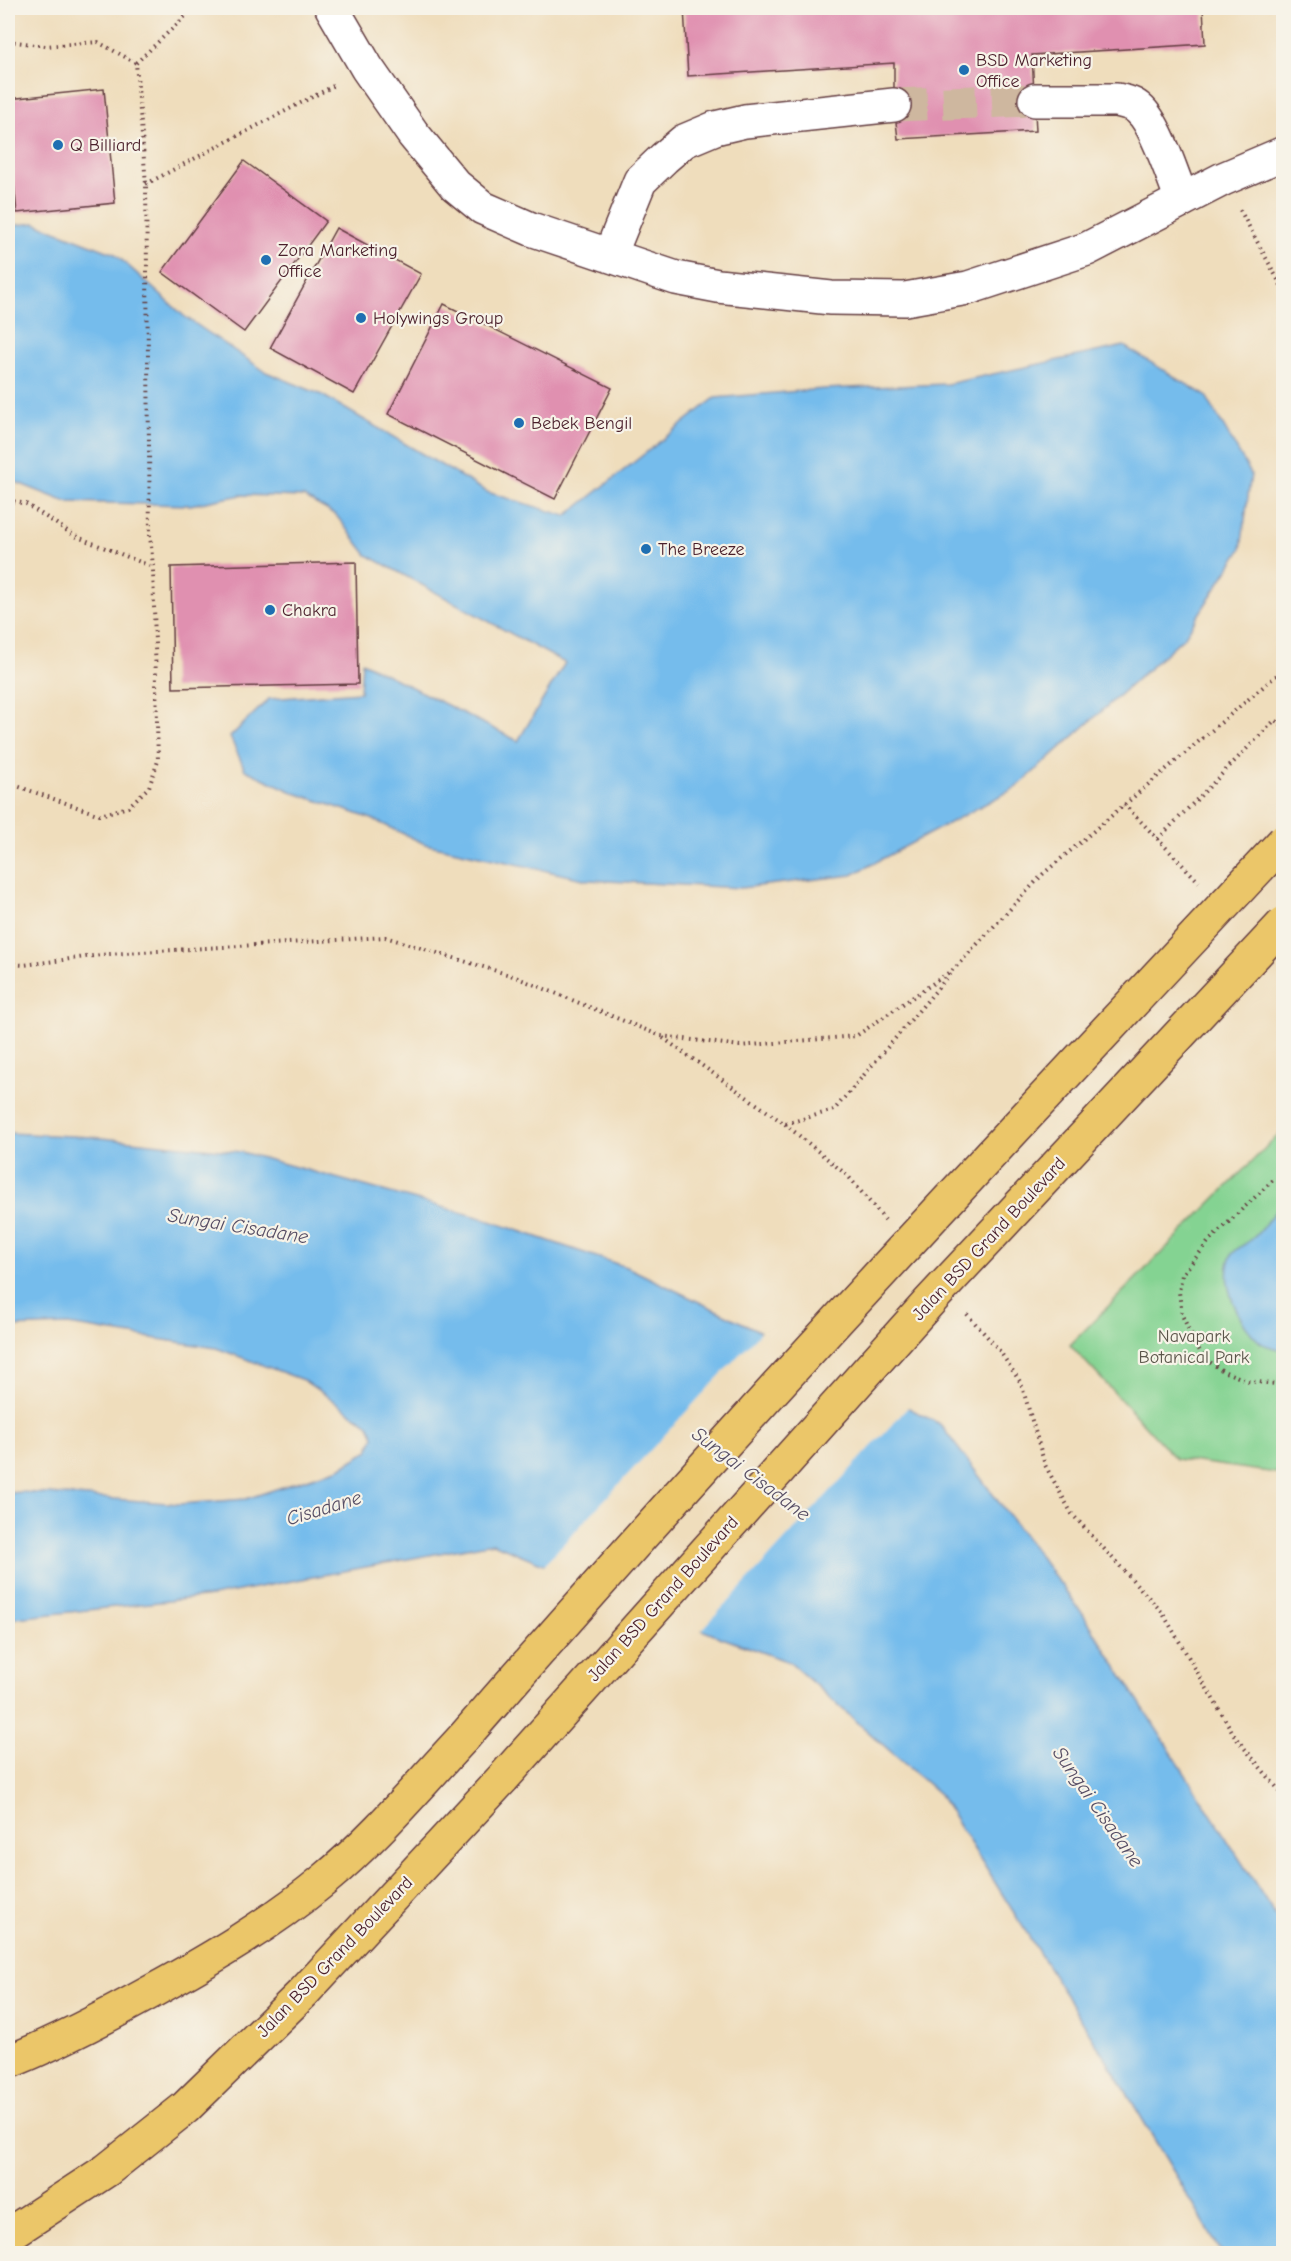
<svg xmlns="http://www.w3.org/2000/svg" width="1291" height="2261" font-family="'Comic Neue',sans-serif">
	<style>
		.green { fill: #84d392; stroke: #67795e; stroke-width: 1.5 }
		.water { fill: #75bcec; stroke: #606e8c; stroke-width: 1.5 }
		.pier { fill: #efddbc }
		.building { fill: #e090b0 }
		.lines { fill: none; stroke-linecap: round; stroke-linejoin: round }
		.minor-tunnel { stroke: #ceb79f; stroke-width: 33; stroke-dasharray: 33 16; stroke-linecap: butt }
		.minor-casing { stroke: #633c41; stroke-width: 36 }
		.major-casing { stroke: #633c41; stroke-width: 36 }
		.path { stroke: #633c41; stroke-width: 4; stroke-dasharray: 1.5 4.5; stroke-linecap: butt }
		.minor { stroke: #fff; stroke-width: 33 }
		.major { stroke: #ebc669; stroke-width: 33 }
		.major-bridge-casing { stroke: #633c41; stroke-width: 36; stroke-linecap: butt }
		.major-bridge { stroke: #ebc669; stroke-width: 33 }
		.poi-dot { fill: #1f6fb2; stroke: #f7f3e8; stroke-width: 2 }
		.labels { text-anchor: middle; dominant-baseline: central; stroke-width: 4.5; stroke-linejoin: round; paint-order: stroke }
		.poi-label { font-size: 18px; fill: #4a1f2b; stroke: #f7f3e8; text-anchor: start }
		.street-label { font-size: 18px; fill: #4a1f2b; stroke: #f7f3e8 }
		.park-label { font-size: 18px; fill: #5b554a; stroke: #f7f3e8 }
		.water-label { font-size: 20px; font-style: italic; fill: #574e65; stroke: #f7f3e8 }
	</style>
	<rect width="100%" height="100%" fill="#f7f3e8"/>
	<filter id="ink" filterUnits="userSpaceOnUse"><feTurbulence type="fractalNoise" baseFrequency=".0167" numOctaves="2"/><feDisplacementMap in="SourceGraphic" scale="12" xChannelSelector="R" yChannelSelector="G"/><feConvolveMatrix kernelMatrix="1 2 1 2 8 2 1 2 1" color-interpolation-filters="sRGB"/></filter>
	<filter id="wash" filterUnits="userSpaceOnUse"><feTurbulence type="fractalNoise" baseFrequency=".008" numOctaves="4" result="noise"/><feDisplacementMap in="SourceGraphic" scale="24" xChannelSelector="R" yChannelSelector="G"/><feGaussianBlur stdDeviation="1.35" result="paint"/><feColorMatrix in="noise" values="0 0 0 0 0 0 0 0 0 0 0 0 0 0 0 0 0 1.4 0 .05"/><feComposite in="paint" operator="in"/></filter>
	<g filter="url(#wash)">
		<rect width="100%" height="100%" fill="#efddbc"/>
		<path class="green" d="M1283,1130V1474L1176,1459L1070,1345Z"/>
		<g class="water">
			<path d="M35,223L115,254L184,316L266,372L322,395L487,492L566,516L715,398L824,389L947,384L1124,346L1206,396L1251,474L1241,549L1185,636L1017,787L852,875L741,888L588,880L425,844L372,819L295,793L245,770L230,737L269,699L360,692L362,662L518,741L565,663L367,555L336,515L304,497L242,495L190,505L66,502L8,479V226Z"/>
			<path d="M8,1133L91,1137L241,1152L478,1217L629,1268L755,1329L940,1424L1083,1614L1283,1927V2253H1222L1119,2080L940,1795L789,1662L714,1635L493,1543L212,1596L8,1619V1493L22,1492L180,1504L246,1499L340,1468L368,1451L374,1437L369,1425L303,1380L216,1348L68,1325L8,1327Z"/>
			<path d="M1283,1205V1350C1277,1348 1267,1347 1261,1343C1240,1326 1219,1283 1231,1256C1234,1249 1246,1244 1252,1239C1264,1229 1270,1213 1283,1205Z"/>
		</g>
		<path class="pier" d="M763,1329L910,1405L700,1632L542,1567Z"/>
		<g id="blocks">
			<g class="building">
				<path d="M684,8H1203L1205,44L1032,55L1036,131L898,139L894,105V63L688,76Z"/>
				<path d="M10,50L13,65L8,66V51Z"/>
				<path d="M104,89L115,203L17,213L8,123V99Z"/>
				<path d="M244,161L326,221L244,332L162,272Z"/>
				<path d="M336,228L421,274L354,394L270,348Z"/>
				<path d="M444,304L612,388L555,499L388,414Z"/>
				<path d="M356,562L358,684L173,688L171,567Z"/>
			</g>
		</g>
	</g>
	<g filter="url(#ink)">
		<use href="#blocks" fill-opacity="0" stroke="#633c41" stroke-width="1.5"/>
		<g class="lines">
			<path class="minor-tunnel" d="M894,105L1035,100"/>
			<g class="minor-casing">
				<g id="minor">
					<path d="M332,8L367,68L413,134L455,185L483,208L531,229L676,278L718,286L831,298L905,299L968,288L1087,249L1223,179L1284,153"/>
					<path d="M1035,100H1117C1125,102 1133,103 1139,109C1156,123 1173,177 1182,200"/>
					<path d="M610,255L640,181L664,158L684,141L715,128L745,121L894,105"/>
				</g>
			</g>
			<g class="major-casing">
				<g id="major">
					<path d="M8,2062C57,2043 104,2018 151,1992C211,1959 271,1924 324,1880C375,1838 419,1785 464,1737"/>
					<path d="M8,2235L107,2170L185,2108L303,1993L503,1778"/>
				</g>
			</g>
			<g class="path">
				<path d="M8,41L46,46L98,42L136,63"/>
				<path d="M136,63L194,8"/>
				<path d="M146,184L337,84"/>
				<path d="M1240,210L1284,291"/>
				<path d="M8,500L26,504L75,536L153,567"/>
				<path d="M8,783L100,815L128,807L149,787L158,761L153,567L150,535L146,184L136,63"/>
				<path d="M1124,804L1199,882"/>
				<path d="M1158,839L1275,720L1284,728"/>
				<path d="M8,964L24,965L109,954L385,937L513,976L661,1036L740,1046L856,1036L954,969L1043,874L1284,669"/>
				<path d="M663,1038L785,1124L834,1110L950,974"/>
				<path d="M785,1124L848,1176L885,1220"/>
				<path d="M1284,1176L1272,1181L1209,1241L1182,1275L1179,1292L1182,1315L1194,1341L1204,1358L1223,1371L1248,1381L1284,1385"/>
				<path d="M967,1314L999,1350L1021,1383L1045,1465L1072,1514L1162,1612L1236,1738L1284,1796"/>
			</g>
			<use href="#minor" class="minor"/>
			<use href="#major" class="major"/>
			<g class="major-bridge-casing">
				<g id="major-bridge">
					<path d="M464,1737C730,1431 1007,1136 1284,841"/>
					<path d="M503,1778L930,1301L1284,923"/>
				</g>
			</g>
			<use href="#major-bridge" class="major-bridge"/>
		</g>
	</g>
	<g class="poi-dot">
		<circle cx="964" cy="70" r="6"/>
		<circle cx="58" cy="145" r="6"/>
		<circle cx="266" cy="260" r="6"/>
		<circle cx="361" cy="318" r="6"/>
		<circle cx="519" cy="423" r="6"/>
		<circle cx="646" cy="549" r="6"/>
		<circle cx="270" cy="610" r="6"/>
	</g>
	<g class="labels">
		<g class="poi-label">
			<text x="976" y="60">BSD Marketing<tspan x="976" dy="21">Office</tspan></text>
			<text x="70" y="145">Q Billiard</text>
			<text x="278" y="250">Zora Marketing<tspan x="278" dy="21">Office</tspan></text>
			<text x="373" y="318">Holywings Group</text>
			<text x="531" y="423">Bebek Bengil</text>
			<text x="658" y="549">The Breeze</text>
			<text x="282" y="610">Chakra</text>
		</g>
		<g class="street-label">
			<text transform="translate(989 1239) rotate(-47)">Jalan BSD Grand Boulevard</text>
			<text transform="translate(663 1599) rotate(-48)">Jalan BSD Grand Boulevard</text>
			<text transform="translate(335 1957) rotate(-46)">Jalan BSD Grand Boulevard</text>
		</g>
		<g class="park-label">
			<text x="1194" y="1336">Navapark<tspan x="1194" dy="21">Botanical Park</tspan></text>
		</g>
		<g class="water-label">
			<text transform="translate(238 1226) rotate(9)">Sungai Cisadane</text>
			<text transform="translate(751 1474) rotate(37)">Sungai Cisadane</text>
			<text transform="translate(324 1508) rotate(-17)">Cisadane</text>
			<text transform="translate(1098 1807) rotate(55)">Sungai Cisadane</text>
		</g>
	</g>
	<rect width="1291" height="2261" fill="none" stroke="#f7f3e8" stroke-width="30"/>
</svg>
